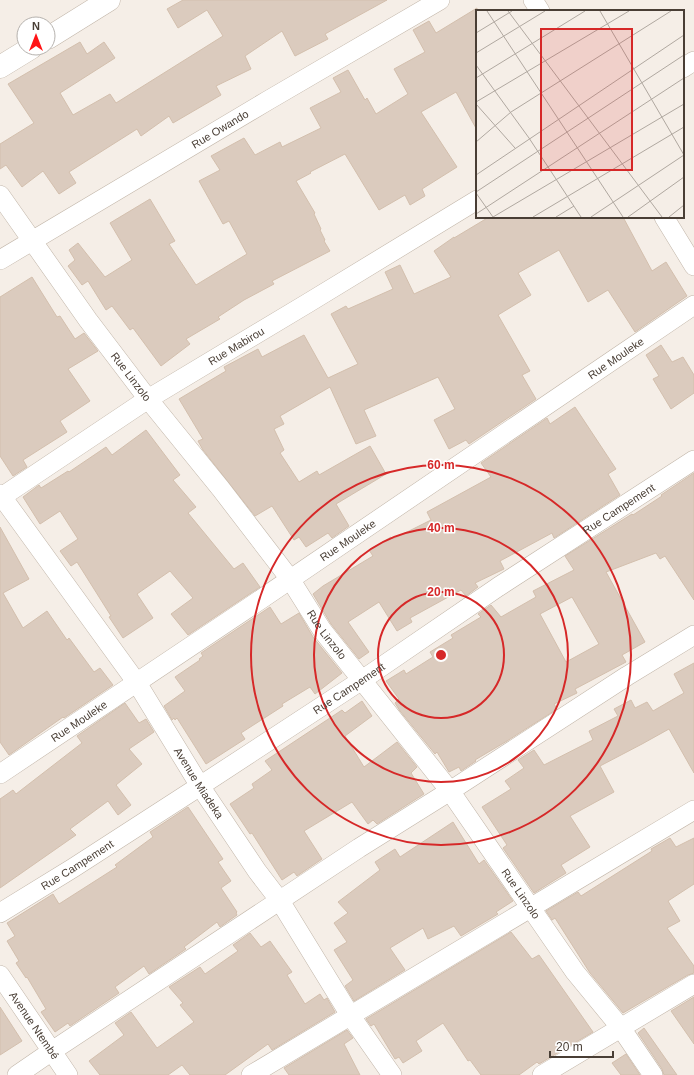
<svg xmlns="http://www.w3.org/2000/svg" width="694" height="1075" font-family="Helvetica,sans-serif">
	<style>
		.building { fill: #dbcbbe; stroke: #d3bfad; fill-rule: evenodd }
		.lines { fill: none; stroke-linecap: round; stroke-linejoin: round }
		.minor-casing { stroke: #c1b5a8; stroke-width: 20 }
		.tertiary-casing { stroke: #c1b5a8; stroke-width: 23 }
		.minor { stroke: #fff; stroke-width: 19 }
		.tertiary { stroke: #fff; stroke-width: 22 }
		.ring { fill: none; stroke: #d62828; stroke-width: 2 }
		.labels { text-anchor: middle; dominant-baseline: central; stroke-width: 3; stroke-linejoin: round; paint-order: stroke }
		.street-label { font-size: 11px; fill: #493e35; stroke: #fff }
		.inset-road { fill: none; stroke: #b0a8a0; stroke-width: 1 }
		.view { fill: #d62828; fill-opacity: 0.15; stroke: #d62828; stroke-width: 2 }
		.inset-edge { fill: none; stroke: #493e35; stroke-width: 2 }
		.centre { fill: #d62828; stroke: #fff; stroke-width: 2 }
		.ring-label { font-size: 12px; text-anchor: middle; font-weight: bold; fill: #d62828; stroke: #fff; stroke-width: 3; stroke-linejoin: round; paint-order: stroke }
	</style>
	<rect width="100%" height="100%" fill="#f5eee7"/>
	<g class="building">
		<path d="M183,0H387L325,34L328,39L295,56L282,31L245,56L251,69L216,86L221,95L173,123L169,116L141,136L137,129L69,172L76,183L59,194L43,171L22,187L6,165L0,169V144L34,123L8,84L80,42L87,54L104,42L115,58L60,93L73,115L110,94L116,103L223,36L207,10L178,28L167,9Z"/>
		<path d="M477,8V130L456,92L421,112L457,167L422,189L425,196L410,205L405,195L379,210L345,154L310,172L311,173L296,181L315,213L314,214L321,229L320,230L325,240L324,241L330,251L272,281L274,284L244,300L218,317L220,319L186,339L190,344L161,366L133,328L130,330L112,306L106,310L88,281L82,285L68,266L75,260L69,250L78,243L105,277L132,260L110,223L150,199L175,241L169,244L196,285L247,254L229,221L223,224L199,181L220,170L211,156L244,138L255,155L280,142L282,147L321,128L310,108L341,92L333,78L348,70L365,100L367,98L376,114L408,94L394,69L425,52L413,30L429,21L436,33Z"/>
		<path d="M489,217H623L652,271L666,262L687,296L635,332L608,290L588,302L559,250L518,273L531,295L498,315L530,371L522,375L536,399L469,444L466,440L449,449L434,420L455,409L438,377L364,410L376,436L356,444L330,387L280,416L284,424L274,429L284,450L280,453L299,482L317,471L319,475L370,446L386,474L336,504L349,526L332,538L328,533L306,547L299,537L294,540L272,506L255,516L203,450L198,441L203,439L179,399L226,371L224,367L258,349L262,357L304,335L328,378L358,364L331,314L346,306L348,309L393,289L385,272L400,265L414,294L451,277L434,251L454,237V238Z"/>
		<path d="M32,277L57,317L60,316L75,339L84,333L98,351L68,369L90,401L60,421L67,432L23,460L27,467L13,476L0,456V297Z"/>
		<path d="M661,345L672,362L683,357L694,375V393L671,409L653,379L659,376L646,355Z"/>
		<path d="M575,407L616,469L608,474L620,495L554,538L552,533L500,561L504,569L475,583L478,587L466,596L461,590L410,618L412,622L397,631L379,602L348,622L369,652L359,659L331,624L313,594L323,586L373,556L369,550L391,537L393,539L431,520L427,512L491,477L481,463L547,418L550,424Z"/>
		<path d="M146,430L180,475L173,480L196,507L188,513L234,569L243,563L260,587L188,635L171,614L193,598L170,571L137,594L153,618L123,638L109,617L111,616L77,562L71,566L60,551L78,539L60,511L40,524L23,497L39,485L41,488L68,471L69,472L106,447L112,455Z"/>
		<path d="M694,473V600L665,556L660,559L656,553L606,572L645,642L622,655L626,662L575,689L577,693L554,704L557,709L507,741L475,760L476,761L461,771L459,767L449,772L437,752L435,754L400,711L395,703L399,699L386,681L404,670L406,674L433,657L430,652L453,638L451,635L481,617L478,614L491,605L501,617L536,597L533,591L574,570L565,556L632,514L633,515L662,496L661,495ZM572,597L599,644L566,662L540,614Z"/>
		<path d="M0,527L29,579L3,593L23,628L47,611L67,640L69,638L94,672L100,668L113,685L64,718L63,717L9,755L0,742Z"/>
		<path d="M270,607L281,624L299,613L313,637L342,673L315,694L310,687L282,704L283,706L241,733L245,739L206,764L177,718L175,720L174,718L172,720L164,706L185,691L175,677L200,660L199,659L203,656L201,653Z"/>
		<path d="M694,663V773L669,729L642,744L600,766L614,792L570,816L590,847L561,865L566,873L534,893L503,848L507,845L482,807L511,789L505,781L524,768L518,760L534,750L544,765L593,740L589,731L618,716L614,709L631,700L635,708L647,702L653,711L684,693L674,674Z"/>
		<path d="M362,701L372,716L345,736L364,767L397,742L417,767L411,773L424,794L377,824L373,820L368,824L352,802L304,831L322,859L297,876L294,872L282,880L252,833L250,834L230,804L254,788L252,784L272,770L265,761L342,710L345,713Z"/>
		<path d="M125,703L139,723L146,719L154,732L129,749L142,764L116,785L131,805L118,815L108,801L70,829L76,835L0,888V799L13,790L16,794L82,743L77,736Z"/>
		<path d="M188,807L223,859L218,862L231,881L221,888L237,912L236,913L237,915L220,927L217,922L184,947L186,949L149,974L144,966L115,987L119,993L70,1026L68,1023L55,1032L41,1012L46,1009L27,977L26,978L16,963L19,961L7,941L15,936L7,923L53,894L59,904L117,867L115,865L153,837L150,832Z"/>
		<path d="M453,822L479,864L484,860L513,901L496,912L498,914L461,936L454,926L428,939L423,928L390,948L405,970L354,1001L345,986L353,980L334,950L347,942L334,923L348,913L338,902L380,870L375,862L395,849L400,857Z"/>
		<path d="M670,838L676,847L694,838V884L668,901L680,921L667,928L694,966V973L688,975L623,1013L590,973L555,918L552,920L546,911L578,892L581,896L652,851L651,849Z"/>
		<path d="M511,932L532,959L539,955L593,1032L539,1064L537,1062L519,1075H481L470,1060L468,1061L443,1023L416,1041L422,1051L403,1063L399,1057L395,1059L374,1024L371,1026L366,1019Z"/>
		<path d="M250,933L261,947L270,941L292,972L287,975L305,1004L320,994L324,1000L327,998L335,1012L272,1050L268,1044L225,1075H190L182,1065L168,1075H100L89,1061L124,1035L115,1023L131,1012L157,1048L194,1022L180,1005L183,1003L169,987L200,967L205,974L238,951L233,945Z"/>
		<path d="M694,997V1044L671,1011Z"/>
		<path d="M0,1007L22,1041L0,1055Z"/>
		<path d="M644,1028L677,1075H664L662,1069L638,1033Z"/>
		<path d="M347,1030L353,1038L344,1044L360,1075H289L284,1068Z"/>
		<path d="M626,1054L640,1075H621L612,1063Z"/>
	</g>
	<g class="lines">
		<g class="minor-casing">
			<g id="minor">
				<path d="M533,0L540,11"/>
				<path d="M683,68L694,61"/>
				<path id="s1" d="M0,195L88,320L148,399L221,489L290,579L322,630L450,791L575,972L621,1028L653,1075"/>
				<path d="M664,217L694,266"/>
				<path id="s2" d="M0,260L267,101L440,0"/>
				<path id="s3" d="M0,494L137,683L200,786L257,871L280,901L350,1015L392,1075"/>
				<path id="s4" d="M0,498L148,399L308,303L477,200"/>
				<path id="s5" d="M0,774L251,606L694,305"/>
				<path id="s6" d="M0,913L73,868L200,786L362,680L498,587L694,460"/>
				<path id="s7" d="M0,975L68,1075"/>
				<path d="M17,1075L52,1051L359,848L450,791L627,676L694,635"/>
				<path d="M251,1075L694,810"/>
				<path d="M542,1075L694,984"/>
			</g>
		</g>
		<g class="tertiary-casing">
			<g id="tertiary">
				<path d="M48,38L109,0"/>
				<path d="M0,67L31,48"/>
			</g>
		</g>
		<use href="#minor" class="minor"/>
		<use href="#tertiary" class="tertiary"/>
	</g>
	<g class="ring">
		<circle cx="441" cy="655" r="63"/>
		<circle cx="441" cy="655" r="127"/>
		<circle cx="441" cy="655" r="190"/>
	</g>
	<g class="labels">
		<g class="street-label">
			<text stroke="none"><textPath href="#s2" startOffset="256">Rue Owando</textPath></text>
			<text stroke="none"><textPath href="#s4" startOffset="281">Rue Mabirou</textPath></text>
			<text stroke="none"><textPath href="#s5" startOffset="743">Rue Mouleke</textPath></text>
			<text stroke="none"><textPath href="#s1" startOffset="224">Rue Linzolo</textPath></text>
			<text stroke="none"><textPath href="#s6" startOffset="739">Rue Campement</textPath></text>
			<text stroke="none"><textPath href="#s5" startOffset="419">Rue Mouleke</textPath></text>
			<text stroke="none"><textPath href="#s1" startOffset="548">Rue Linzolo</textPath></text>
			<text stroke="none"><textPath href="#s6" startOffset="415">Rue Campement</textPath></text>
			<text stroke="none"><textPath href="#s5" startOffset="95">Rue Mouleke</textPath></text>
			<text stroke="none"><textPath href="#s3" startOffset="351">Avenue Miadeka</textPath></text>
			<text stroke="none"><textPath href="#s6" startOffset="91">Rue Campement</textPath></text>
			<text stroke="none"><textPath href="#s1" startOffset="872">Rue Linzolo</textPath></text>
			<text stroke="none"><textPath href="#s7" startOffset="61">Avenue Ntembé</textPath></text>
		</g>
	</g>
	<g transform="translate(476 10)">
		<rect width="208" height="208" fill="#f5eee7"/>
		<path class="inset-road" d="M11,1L147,207M32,1L186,207M124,1L208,145M0,23L36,1M0,43L69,1M0,55L53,128L105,207M0,68L109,1M0,92L153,1M0,94L39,138M0,132L35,102L195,1M0,165L208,25M0,182L208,45M0,183L17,207M0,204L208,68M17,207L208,94M57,207L208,117M80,207L98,196M115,207L208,145M152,207L208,167M193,207L208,195"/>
		<path class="view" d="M65,19H156V160H65Z"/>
		<rect width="208" height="208" class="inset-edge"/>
	</g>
	<circle cx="441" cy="655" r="6" class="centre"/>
	<g class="ring-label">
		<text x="441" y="469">60 m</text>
		<text x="441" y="532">40 m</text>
		<text x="441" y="596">20 m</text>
	</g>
	<g transform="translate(36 36)"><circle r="19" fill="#ffffff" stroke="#b6b2ae"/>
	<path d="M0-3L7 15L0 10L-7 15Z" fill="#ff1416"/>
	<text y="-6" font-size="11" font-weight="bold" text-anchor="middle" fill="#493e35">N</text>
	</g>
	<path d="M550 1051v6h63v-6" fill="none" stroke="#493e35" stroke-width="2"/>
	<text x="556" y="1051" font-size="12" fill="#493e35" stroke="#ffffff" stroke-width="3" paint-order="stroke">20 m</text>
</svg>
